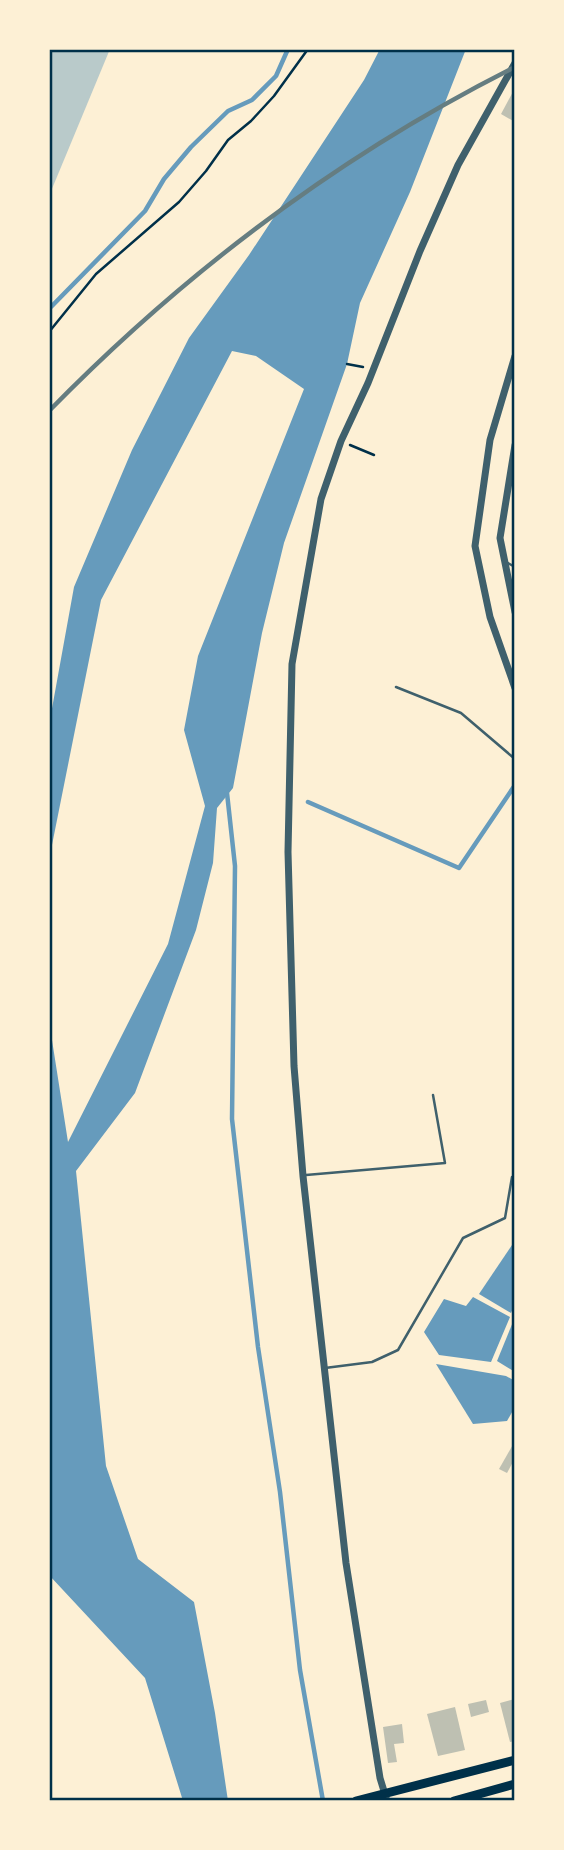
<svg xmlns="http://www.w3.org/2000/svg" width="564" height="1850" font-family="'PT Sans',sans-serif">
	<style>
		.green { fill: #b9caca }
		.water { fill: #669bbc }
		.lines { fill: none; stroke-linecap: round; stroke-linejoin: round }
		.stream { stroke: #669bbc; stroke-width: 4.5 }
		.building { fill: #bec0b2 }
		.path { stroke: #003049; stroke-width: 2.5 }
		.service { stroke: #3f606c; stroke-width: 2.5 }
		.tertiary { stroke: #3f606c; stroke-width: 7 }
		.primary { stroke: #003049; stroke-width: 9 }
		.rail { stroke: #657d81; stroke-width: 4.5 }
		.neatline { fill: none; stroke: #003049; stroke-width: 2.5 }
	</style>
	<rect width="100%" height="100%" fill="#fdf0d5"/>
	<path class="green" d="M49,49H110L49,196Z"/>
	<g class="water">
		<path d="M380,49H466L410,192L360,303L347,364L284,543L262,633L233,788L217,808L213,863L196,930L135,1093L76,1171L106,1466L138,1559L194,1602L215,1713L228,1801H183L145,1678L49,1575V1021L68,1142L168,944L205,806L184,730L198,656L304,389L256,356L232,351L101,600L49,860V725L74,587L132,450L189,338L249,255L364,80Z"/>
		<path d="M514,1242L515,1304L511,1313L479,1294Z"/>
		<path d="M473,1297L510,1317L491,1362L439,1355L424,1332L444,1299L466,1306Z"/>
		<path d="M515,1317V1372L497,1361Z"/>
		<path d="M436,1364L506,1376L515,1381V1407L507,1421L473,1424Z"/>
	</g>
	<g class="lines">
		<g class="stream">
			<path d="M49,309L145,211L164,179L191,147L228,111L252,100L276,76L288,49"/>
			<path d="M227,793L235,866L232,1119L258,1347L280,1492L300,1670L323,1801"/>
			<path d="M308,802L459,868L515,785"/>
		</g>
	</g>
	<g class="building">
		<path d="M515,88V122L501,114Z"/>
		<path d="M515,1441V1458L507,1473L499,1469Z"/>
		<path d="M515,1699V1741L510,1742L500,1703Z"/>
		<path d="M486,1700L489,1712L471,1717L468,1704Z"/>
		<path d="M455,1707L465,1750L438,1756L427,1714Z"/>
		<path d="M402,1724L404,1743L394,1744L397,1762L388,1763L383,1727Z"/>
	</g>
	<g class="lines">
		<g class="path">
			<path d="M49,332L96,274L179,202L206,171L228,140L251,121L274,96L308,49"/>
			<path d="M347,364L363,367"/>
			<path d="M350,445L374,455"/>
		</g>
		<g class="service">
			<path d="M506,562L515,567"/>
			<path d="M396,687L461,713L515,759"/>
			<path d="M306,1175L445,1163L433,1095"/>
			<path d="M325,1368L372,1362L398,1350L463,1238L505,1218L512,1177"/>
		</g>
		<g class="tertiary">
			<path d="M515,356L490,440L475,546L490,617L515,688"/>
			<path d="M515,445L500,538L515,612"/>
			<path d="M387,1801L380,1778L346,1563L303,1176L294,1066L288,852L292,664L321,499L341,441L368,383L420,251L458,165L515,63"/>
		</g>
		<g class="primary">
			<path d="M356,1801L515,1760"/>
			<path d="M454,1801L515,1784"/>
		</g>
		<path class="rail" d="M49,411C186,271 340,155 515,67"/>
	</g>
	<rect width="564" height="1850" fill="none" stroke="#fdf0d5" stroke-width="102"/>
	<rect x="51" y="51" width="462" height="1748" class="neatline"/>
</svg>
